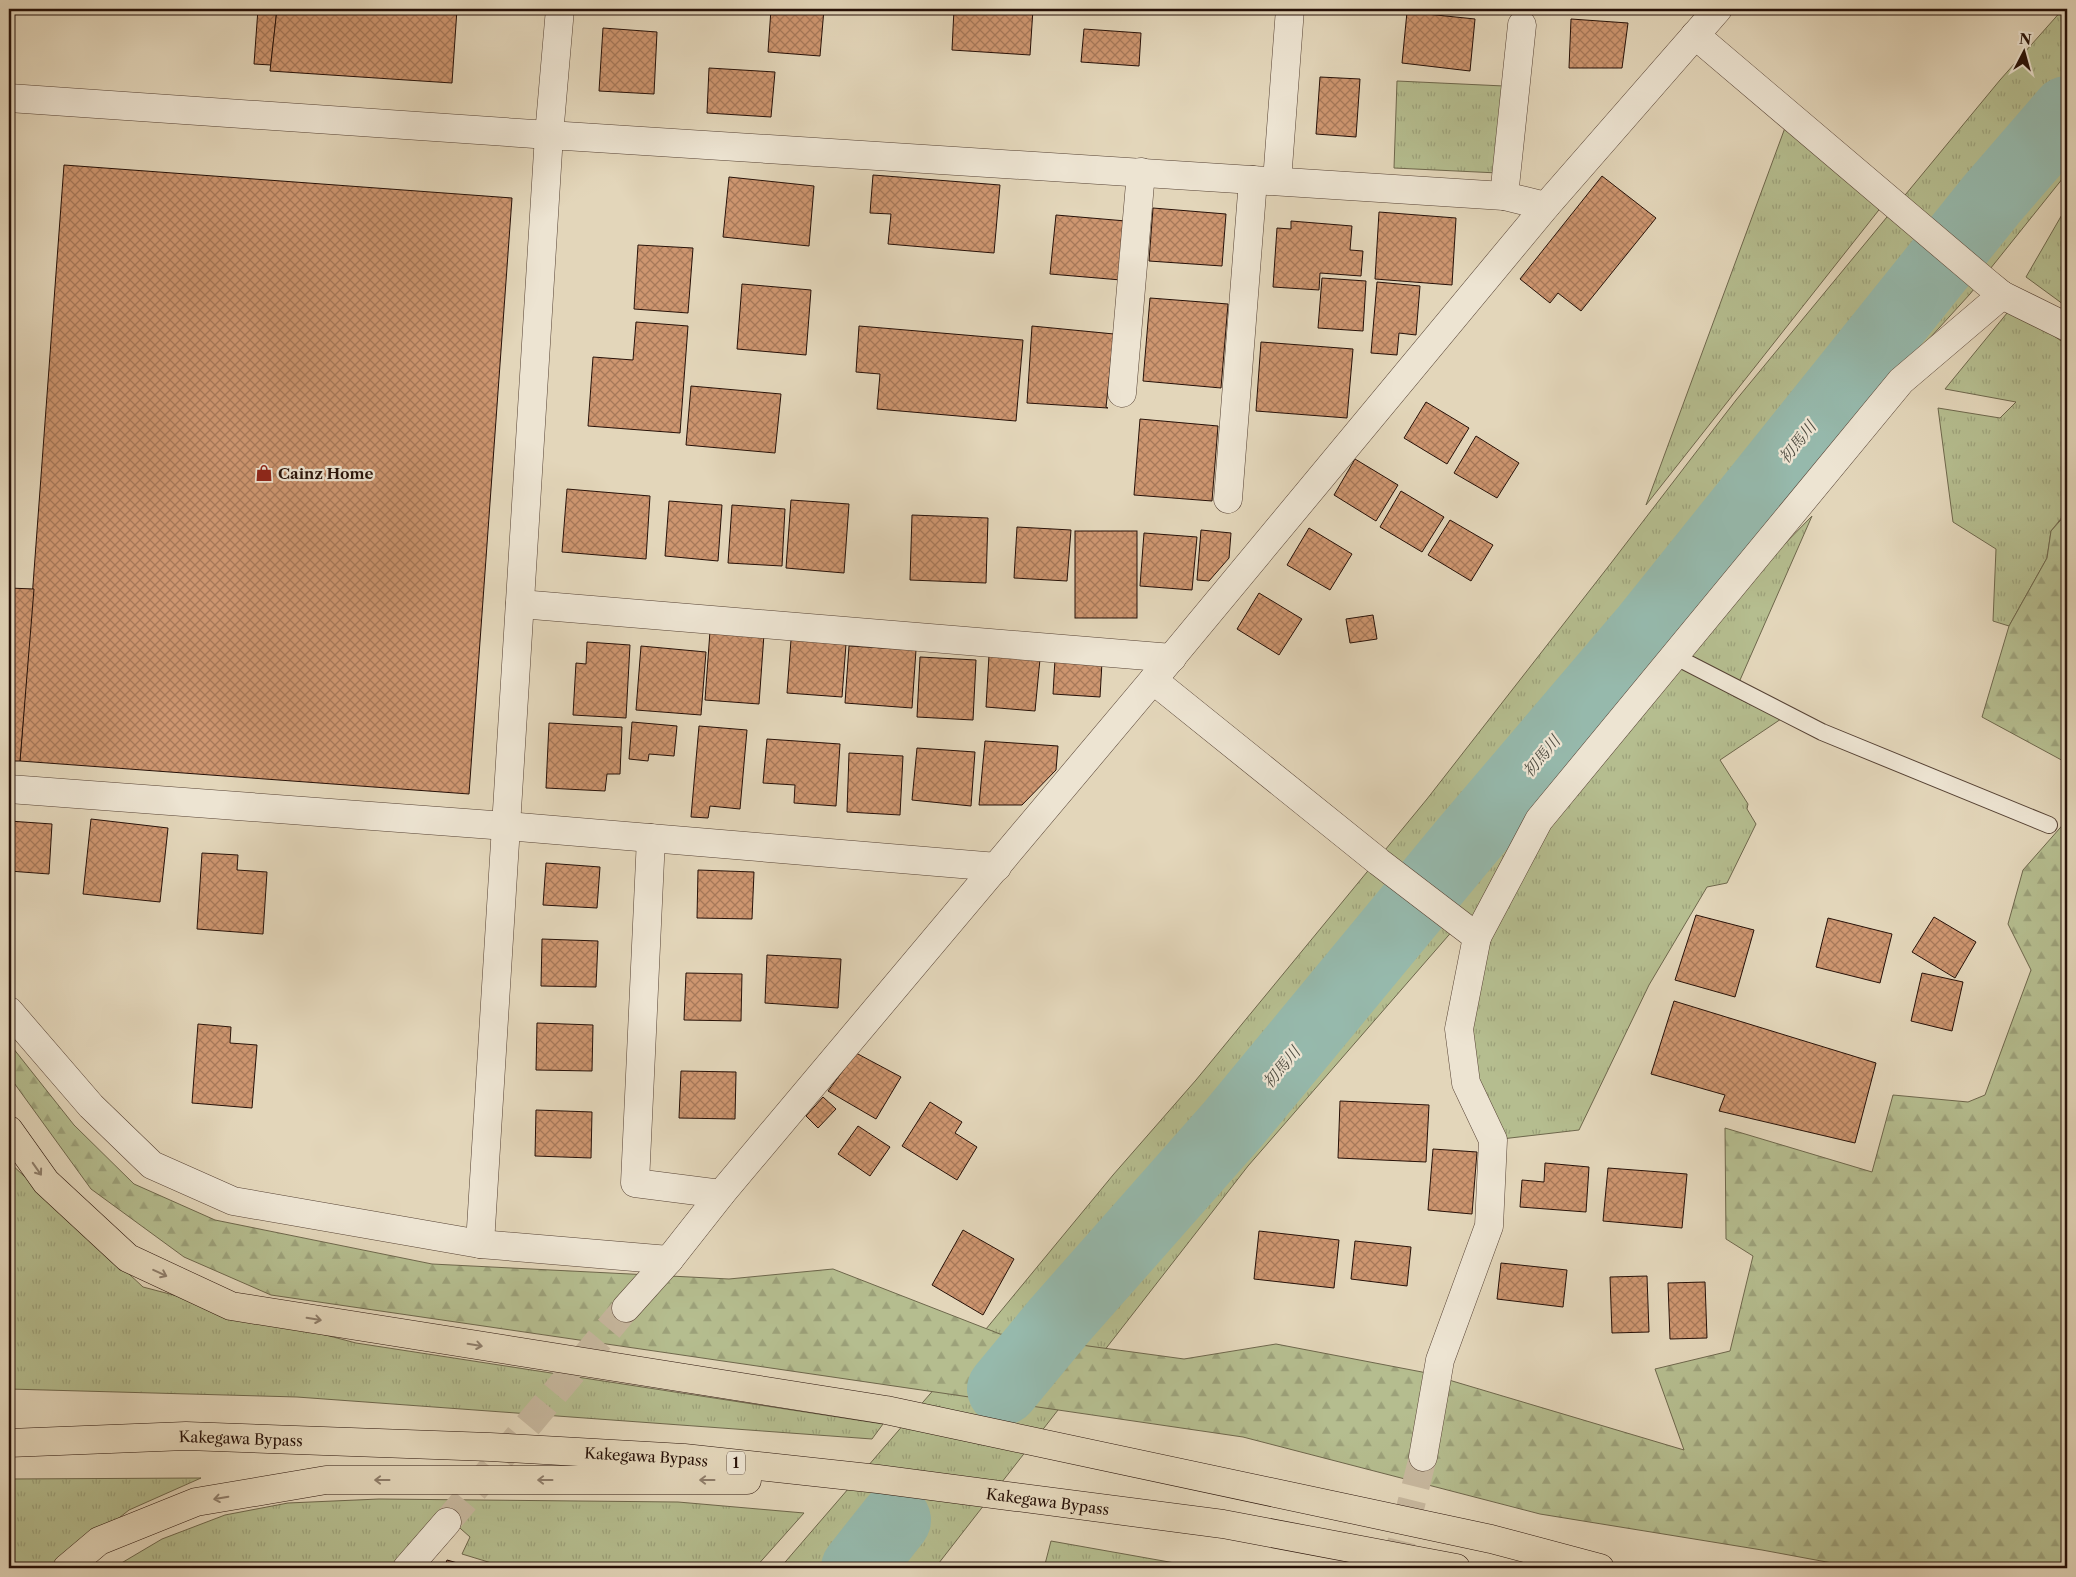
<svg xmlns="http://www.w3.org/2000/svg" width="2076" height="1577" font-family="'Libre Caslon Text','Noto Serif JP',serif">
	<style>
		.grass { fill: url(#grass-tufts); stroke: #6e674c }
		.forest { fill: url(#forest-firs); stroke: #6e674c }
		.lines { fill: none; stroke-linecap: round; stroke-linejoin: round }
		.river { stroke: #96b9ac; stroke-width: 72 }
		.building { fill: url(#building-cross-hatch); stroke: #271108 }
		.minor-tunnel { stroke: #c7b89f; stroke-width: 28; stroke-dasharray: 28 14; stroke-linecap: butt }
		.service-casing { stroke: #564234; stroke-width: 18 }
		.minor-casing { stroke: #564234; stroke-width: 29 }
		.tertiary-casing { stroke: #564234; stroke-width: 29 }
		.trunk-casing { stroke: #271108; stroke-width: 29 }
		.service { stroke: #ede4d2; stroke-width: 16 }
		.minor { stroke: #ede4d2; stroke-width: 28 }
		.tertiary { stroke: #ede4d2; stroke-width: 28 }
		.trunk { stroke: #e3d6ba; stroke-width: 28 }
		.oneway { stroke: #8e7d6a }
		.labels { text-anchor: middle; dominant-baseline: central; stroke-width: 4.5; stroke-linejoin: round; paint-order: stroke }
		.shield { fill: #ede4d2; stroke: #625045; stroke-width: 1 }
		.shield-label { font-size: 14px; font-weight: bold; fill: #271108 }
		.poi-label { font-size: 15px; font-weight: bold; fill: #271108; stroke: #ede4d2; text-anchor: start }
		.street-label { font-size: 15px; fill: #271108; stroke: #ede4d2 }
		.water-label { font-size: 16px; font-style: italic; fill: #4e4c41; stroke: #ede4d2 }
	</style>
	<defs>
		<pattern id="grass-tufts" width="24" height="20" patternUnits="userSpaceOnUse" patternTransform="scale(1.25)"><rect width="24" height="20" fill="#b5bd8f"/><path d="M3 7l-1-3M5 7V3M7 7l1-3M15 17l-1-3M17 17v-4M19 17l1-3" fill="none" stroke="#9ca17a"/></pattern>
		<pattern id="forest-firs" width="22" height="20" patternUnits="userSpaceOnUse" patternTransform="scale(1.25)"><rect width="22" height="20" fill="#b5bd8f"/><path d="M5 1l3.5 6h-7zM16 11l3.5 6h-7z" fill="#9ca17a"/></pattern>
		<pattern id="building-cross-hatch" width="8" height="8" patternUnits="userSpaceOnUse" patternTransform="scale(1.25)"><rect width="8" height="8" fill="#ce9670"/><path d="M0 0l8 8M0 8l8-8" fill="none" stroke="#a7795a"/></pattern>
	</defs>
	<rect width="100%" height="100%" fill="#e3d6ba"/>
	<filter id="stains"><feTurbulence type="fractalNoise" baseFrequency=".004" numOctaves="4"/><feColorMatrix values="0 0 0 0 .2 0 0 0 0 .09 0 0 0 0 .02 0 0 0 .5 -.17"/></filter>
	<radialGradient id="worn" r=".72"><stop offset=".6" stop-color="#630" stop-opacity="0"/><stop offset="1" stop-color="#630" stop-opacity=".3"/></radialGradient>
	<g class="grass">
		<path d="M2063,9H2067V173L1970,294L1908,362L1676,655L1812,516L1733,696L1781,719L1720,760L1748,804L1747,809L1756,824L1727,883L1707,887L1649,985L1579,1130L1493,1140L1462,1051L1468,913L1248,1166L935,1568H780L986,1329L1113,1175L1196,1080L1427,799L1608,567L1736,400L2000,80Z"/>
		<path d="M1397,81L1504,86L1498,173L1394,168Z"/>
		<path d="M1786,125L1882,206L1646,505Z"/>
		<path d="M2067,206V307L2026,277Z"/>
		<path d="M2012,307L2067,345V511L2051,531L2047,558L2009,626L1993,621L1996,549L1953,522L1938,408L2000,418L2016,402L1945,389Z"/>
		<path d="M9,1162L143,1287L356,1343L883,1424L872,1439L297,1397L9,1389Z"/>
		<path d="M201,1478L129,1510L56,1568H9V1479Z"/>
		<path d="M379,1499L678,1502L804,1513L755,1568H508L462,1554L470,1537L443,1513L404,1568H113L162,1539L225,1515L288,1503Z"/>
		<path d="M1051,1541L1203,1568H1044Z"/>
	</g>
	<g class="forest">
		<path d="M2067,513V763L1982,717L2009,626L2047,558L2051,531Z"/>
		<path d="M2067,820V1568H1859L1762,1550L1540,1514L1243,1437L271,1295L184,1257L91,1189L9,1076V1043L74,1125L134,1184L215,1220L432,1264L729,1279L833,1269L1000,1334L1184,1359L1276,1344L1422,1372L1684,1450L1655,1369L1730,1351L1753,1256L1726,1239L1725,1128L1872,1172L1893,1095L1968,1102L1985,1095L2031,970L2008,924L2023,870Z"/>
	</g>
	<g class="lines">
		<g class="river">
			<path d="M1003,1389L1059,1321L1233,1124L1465,843L1647,629L1991,200L2067,112"/>
			<path d="M857,1568L895,1520"/>
		</g>
	</g>
	<g class="building">
		<path d="M258,9H277L271,65L254,64Z"/>
		<path d="M277,9H457L452,83L270,71Z"/>
		<path d="M771,9H824L820,56L768,52Z"/>
		<path d="M954,9H1033L1030,55L952,50Z"/>
		<path d="M1407,12L1475,19L1470,71L1402,63Z"/>
		<path d="M1571,19L1628,23L1622,68H1569Z"/>
		<path d="M603,28L657,32L654,94L599,91Z"/>
		<path d="M1084,29L1141,33L1139,66L1081,62Z"/>
		<path d="M709,68L775,72L771,117L707,113Z"/>
		<path d="M1320,77L1360,79L1356,137L1316,134Z"/>
		<path d="M64,165L512,198L469,794L20,761Z"/>
		<path d="M873,175L1000,185L994,253L888,244L891,214L870,213Z"/>
		<path d="M1602,176L1656,218L1581,311L1558,293L1550,303L1520,279Z"/>
		<path d="M729,177L814,186L809,246L723,237Z"/>
		<path d="M1153,208L1226,214L1222,266L1149,261Z"/>
		<path d="M1379,212L1456,218L1452,285L1375,279Z"/>
		<path d="M1056,215L1126,221L1121,280L1050,274Z"/>
		<path d="M1291,221L1352,226L1350,250L1363,251L1361,276L1320,273L1319,290L1273,287L1277,228L1291,229Z"/>
		<path d="M638,245L693,248L688,313L634,309Z"/>
		<path d="M1322,278L1366,281L1363,331L1318,328Z"/>
		<path d="M1377,282L1420,286L1416,335L1399,333L1397,355L1371,353Z"/>
		<path d="M742,284L811,290L806,355L737,349Z"/>
		<path d="M1150,298L1228,304L1221,388L1143,381Z"/>
		<path d="M636,322L688,326L680,433L588,426L593,357L633,360Z"/>
		<path d="M859,326L1023,340L1016,421L877,409L880,374L856,372Z"/>
		<path d="M1032,326L1114,334L1106,407L1108,408L1027,403Z"/>
		<path d="M1261,342L1353,349L1347,418L1256,411Z"/>
		<path d="M691,386L781,394L775,453L686,445Z"/>
		<path d="M1426,402L1469,428L1447,464L1404,438Z"/>
		<path d="M1140,419L1218,426L1212,501L1134,495Z"/>
		<path d="M1476,436L1519,463L1497,498L1454,473Z"/>
		<path d="M1355,459L1398,485L1376,521L1334,495Z"/>
		<path d="M567,489L650,496L646,559L562,552Z"/>
		<path d="M1401,491L1444,517L1422,552L1380,527Z"/>
		<path d="M791,500L849,504L844,573L786,568Z"/>
		<path d="M669,501L722,505L718,561L665,556Z"/>
		<path d="M732,505L785,509L782,566L728,563Z"/>
		<path d="M912,515L988,518L986,583L910,580Z"/>
		<path d="M1450,520L1493,545L1471,581L1428,555Z"/>
		<path d="M1017,527L1071,530L1067,581L1014,578Z"/>
		<path d="M1309,528L1352,554L1330,590L1287,565Z"/>
		<path d="M1201,530L1231,533L1229,558L1209,581L1197,580Z"/>
		<rect x="1075" y="531" width="62" height="87"/>
		<path d="M1144,533L1197,537L1192,590L1140,586Z"/>
		<path d="M9,588L34,589L20,761H9Z"/>
		<path d="M1259,593L1302,619L1279,655L1237,629Z"/>
		<path d="M1373,615L1377,639L1350,643L1346,619Z"/>
		<path d="M710,631L764,634L759,704L705,700Z"/>
		<path d="M791,640L846,644L842,697L787,693Z"/>
		<path d="M587,642L630,645L626,718L573,715L576,663L586,664Z"/>
		<path d="M641,646L706,652L701,715L636,710Z"/>
		<path d="M849,646L916,650L912,708L845,703Z"/>
		<path d="M989,655L1040,659L1035,711L986,707Z"/>
		<path d="M920,657L976,660L973,720L917,717Z"/>
		<path d="M1055,659L1102,662L1100,697L1053,694Z"/>
		<path d="M632,722L677,726L674,756L649,754L648,761L629,759Z"/>
		<path d="M549,723L622,727L620,774H607L605,791L546,788Z"/>
		<path d="M699,726L747,730L740,809L710,806L708,818L691,817Z"/>
		<path d="M767,739L840,744L836,806L794,803L795,785L763,783Z"/>
		<path d="M985,741L1058,746L1056,770L1022,805H979Z"/>
		<path d="M917,748L975,752L971,806L912,800Z"/>
		<path d="M849,753L903,756L900,815L847,812Z"/>
		<path d="M91,819L168,828L160,902L83,894Z"/>
		<path d="M9,821L52,824L49,874L9,871Z"/>
		<path d="M202,853L238,855L237,870L267,872L263,934L197,929Z"/>
		<path d="M546,863L600,867L597,908L543,905Z"/>
		<path d="M698,870L754,872L752,919L697,918Z"/>
		<path d="M1696,915L1754,930L1735,997L1675,980Z"/>
		<path d="M1934,917L1976,942L1955,978L1912,952Z"/>
		<path d="M1828,918L1892,934L1880,983L1816,967Z"/>
		<path d="M542,939L598,941L596,987L541,986Z"/>
		<path d="M767,955L841,959L838,1008L765,1003Z"/>
		<path d="M686,973L742,974L741,1021L684,1020Z"/>
		<path d="M1922,973L1963,982L1952,1031L1911,1021Z"/>
		<path d="M1674,1001L1876,1063L1855,1143L1719,1111L1725,1095L1651,1074Z"/>
		<path d="M537,1023L593,1025L592,1071L536,1070Z"/>
		<path d="M198,1024L231,1027L230,1043L257,1045L252,1108L192,1103Z"/>
		<path d="M856,1053L901,1077L876,1119L828,1091Z"/>
		<path d="M681,1071L736,1072L735,1119L679,1118Z"/>
		<path d="M823,1097L836,1109L818,1128L806,1116Z"/>
		<path d="M1340,1101L1429,1105L1426,1162L1338,1158Z"/>
		<path d="M930,1102L962,1122L955,1133L977,1147L957,1180L902,1146Z"/>
		<path d="M536,1110L592,1112L591,1158L535,1156Z"/>
		<path d="M858,1126L890,1147L870,1176L838,1154Z"/>
		<path d="M1433,1149L1477,1152L1472,1214L1428,1210Z"/>
		<path d="M1545,1163L1589,1167L1586,1212L1520,1207L1522,1180L1544,1182Z"/>
		<path d="M1608,1168L1687,1174L1682,1228L1603,1221Z"/>
		<path d="M963,1230L1014,1259L983,1315L932,1285Z"/>
		<path d="M1259,1231L1339,1240L1334,1288L1254,1279Z"/>
		<path d="M1355,1241L1411,1247L1407,1286L1351,1279Z"/>
		<path d="M1501,1263L1567,1270L1563,1307L1497,1299Z"/>
		<path d="M1647,1276L1649,1332L1612,1333L1610,1277Z"/>
		<path d="M1705,1282L1707,1338L1670,1339L1668,1283Z"/>
		<path d="M447,1560L475,1568H444Z"/>
	</g>
	<g class="lines">
		<g class="minor-tunnel">
			<path d="M447,1522L626,1308"/>
			<path d="M1395,1568L1423,1457"/>
		</g>
		<g class="service-casing">
			<path id="service" d="M1674,656L1822,732L2049,825"/>
		</g>
		<g class="minor-casing">
			<g id="minor">
				<path d="M1695,35L1986,282L2002,295L2067,327"/>
				<path d="M1277,181L1290,9"/>
				<path d="M1504,196L1522,25"/>
				<path d="M1122,393L1141,172"/>
				<path d="M1228,499L1253,180"/>
				<path d="M520,604L1172,658"/>
				<path d="M1153,680L1379,862L1477,937L1459,1029L1466,1083L1493,1140L1489,1226L1440,1360L1423,1457"/>
				<path d="M9,789L506,826L997,867"/>
				<path d="M651,838L635,1183L721,1194"/>
				<path d="M1477,937L1539,820L1901,381L2002,295"/>
				<path d="M9,1011L91,1106L152,1165L233,1201L480,1244L669,1260"/>
				<path d="M480,1244L549,135L1504,196L1546,206"/>
				<path d="M626,1308L669,1260L721,1194L1153,680L1546,206L1718,9"/>
				<path d="M407,1568L447,1522"/>
			</g>
		</g>
		<g class="tertiary-casing">
			<path id="tertiary" d="M9,98L549,135L560,9"/>
		</g>
		<g class="trunk-casing">
			<g id="trunk">
				<path d="M9,1130L46,1182L128,1258L231,1306L886,1410L1491,1539L1600,1568"/>
				<path id="s1" d="M9,1443L186,1436L490,1447L684,1458L878,1479L1223,1524L1456,1568"/>
				<path d="M67,1568L99,1541L196,1502L326,1480H747"/>
			</g>
		</g>
		<use href="#service" class="service"/>
		<use href="#minor" class="minor"/>
		<use href="#tertiary" class="tertiary"/>
		<use href="#trunk" class="trunk"/>
	</g>
	<defs><path id="oneway-shaft" d="M-6 0H5M1.5-3L5.5 0L1.5 3" fill="none" stroke-width="1.6" stroke-linecap="round" stroke-linejoin="round" transform="scale(1.25)"/></defs>
	<g class="oneway">
		<use href="#oneway-shaft" transform="translate(37 1169) rotate(55)"/>
		<use href="#oneway-shaft" transform="translate(160 1273) rotate(25)"/>
		<use href="#oneway-shaft" transform="translate(314 1319) rotate(9)"/>
		<use href="#oneway-shaft" transform="translate(475 1345) rotate(9)"/>
		<use href="#oneway-shaft" transform="translate(382 1480) rotate(-180)"/>
		<use href="#oneway-shaft" transform="translate(545 1480) rotate(180)"/>
		<use href="#oneway-shaft" transform="translate(707 1480) rotate(180)"/>
		<use href="#oneway-shaft" transform="translate(221 1498) rotate(170)"/>
	</g>
	<defs>
		<g id="shop-bare" transform="scale(1.35)"><path d="M-5-2.5h2.3a2.7 3.5 0 0 1 5.4 0H5L5.5 6h-11ZM-1.5-2.5h3a1.5 2.3 0 0 0-3 0Z" fill="#8f2418" stroke="#ede4d2" stroke-width="2.5" paint-order="stroke"/></g>
	</defs>
	<g fill-rule="evenodd">
		<use href="#shop-bare" x="264" y="473"/>
	</g>
	<g class="labels">
		<rect class="shield" x="727" y="1451.5" width="18" height="23" rx="4"/>
		<g class="shield-label">
			<text x="736" y="1463">1</text>
		</g>
		<g class="poi-label">
			<text x="278" y="473">Cainz Home</text>
		</g>
		<g class="street-label">
			<text stroke="none"><textPath href="#s1" startOffset="232">Kakegawa Bypass</textPath></text>
			<text stroke="none"><textPath href="#s1" startOffset="638">Kakegawa Bypass</textPath></text>
			<text stroke="none"><textPath href="#s1" startOffset="1042">Kakegawa Bypass</textPath></text>
		</g>
		<g class="water-label">
			<text transform="translate(1797 442) rotate(-51)">初馬川</text>
			<text transform="translate(1541 756) rotate(-50)">初馬川</text>
			<text transform="translate(1281 1067) rotate(-50)">初馬川</text>
		</g>
	</g>
	<rect width="2076" height="1577" fill="none" stroke="#e3d6ba" stroke-width="30"/>
	<rect x="10" y="10" width="2056" height="1557" fill="none" stroke="#271108" stroke-width="2.5"/>
	<rect x="15" y="15" width="2046" height="1547" fill="none" stroke="#271108"/>
	<g transform="translate(2024 52) rotate(6)" stroke="#ede4d2" stroke-width="4" paint-order="stroke">
	<path d="M0-4L9 19L0 12L-9 19Z" fill="#271108"/>
	<text y="-8" font-size="14" font-weight="bold" text-anchor="middle" fill="#271108">N</text>
	</g>
	<rect width="100%" height="100%" filter="url(#stains)"/>
	<rect width="100%" height="100%" fill="url(#worn)"/>
</svg>
